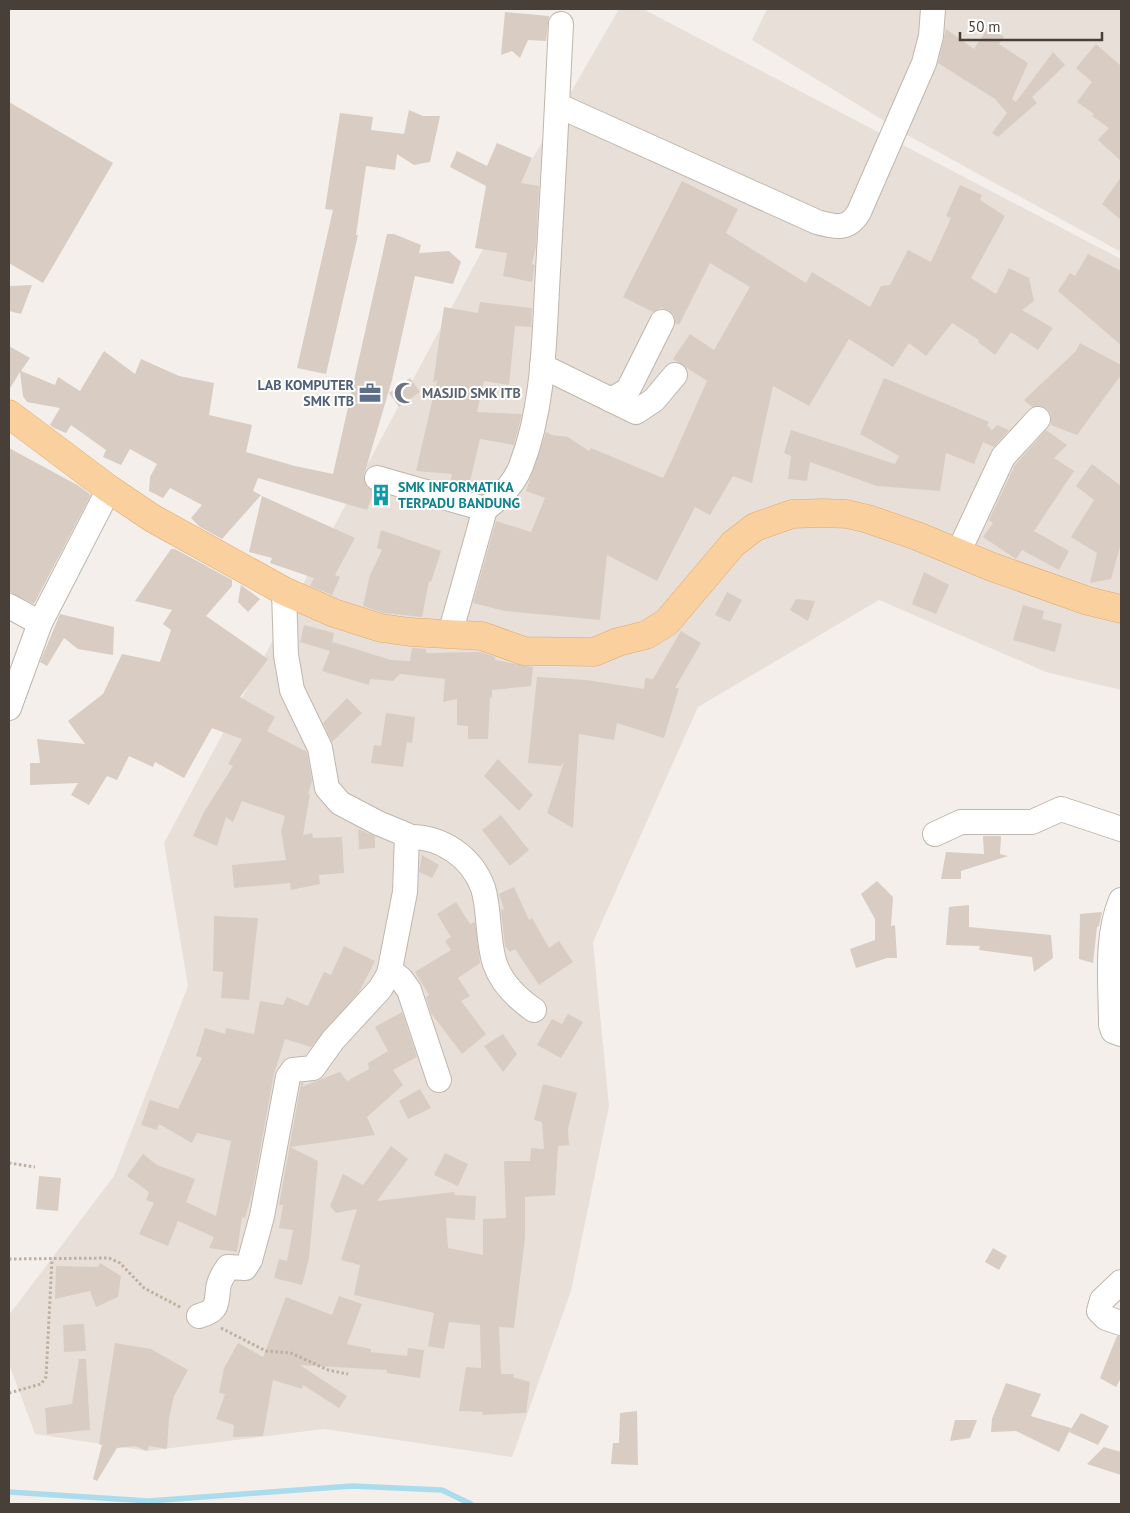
<svg xmlns="http://www.w3.org/2000/svg" width="1130" height="1513" font-family="'PT Sans',sans-serif">
	<style>
		.residential { fill: #e8e0d8 }
		.lines { fill: none; stroke-linecap: round; stroke-linejoin: round }
		.stream { stroke: #aadced; stroke-width: 5.5 }
		.building { fill: #d8ccc3 }
		.minor-casing { stroke: #bfb6ad; stroke-width: 26 }
		.major-casing { stroke: #deaa6e; stroke-width: 29 }
		.path { stroke: #c0af9f; stroke-width: 3; stroke-dasharray: 2.5 2.5; stroke-linecap: butt }
		.minor { stroke: #fff; stroke-width: 24 }
		.major { stroke: #f9d09e; stroke-width: 28 }
		.labels { text-anchor: middle; dominant-baseline: central; stroke-width: 4; stroke-linejoin: round; paint-order: stroke }
		.service-label { font-size: 14px; font-weight: bold; fill: #4e5e75; stroke: #fff; text-anchor: end }
		.worship-label { font-size: 14px; font-weight: bold; fill: #5b616d; stroke: #fff; text-anchor: start }
		.culture-label { font-size: 14px; font-weight: bold; fill: #0d838f; stroke: #fff; text-anchor: start }
	</style>
	<rect width="100%" height="100%" fill="#f4efea"/>
	<g class="residential">
		<path d="M619,9H643L1121,259V690L1046,672L879,600L698,707L593,942L609,1106L571,1291L512,1457L324,1429L148,1451L35,1434L9,1364V1315L114,1176L188,986L164,843L519,182Z"/>
		<path d="M767,9H1121V252L909,136L752,40Z"/>
	</g>
	<g class="lines">
		<path class="stream" d="M9,1492L149,1501L352,1486L442,1490L471,1504"/>
	</g>
	<g class="building">
		<path d="M505,12L549,16L546,41L528,40L520,58L512,51L501,55Z"/>
		<path d="M989,26L1004,37L999,44L1028,63L1012,99L1016,102L1053,52L1065,65L1032,97L1037,103L998,137L992,133L1007,113L995,99L938,63L946,29L974,49Z"/>
		<path d="M1096,44L1121,66V161L1098,140L1109,128L1092,116L1094,114L1077,102L1092,82L1076,68Z"/>
		<path d="M9,102L113,163L43,283L9,263Z"/>
		<path d="M409,110L423,116H440L430,162L414,165L397,154L395,170L366,166L356,235H358L326,374L297,368L333,210L325,209L340,113L373,117L371,130L404,134Z"/>
		<path d="M497,143L532,158L521,183L539,186L536,246L532,264L535,265L532,282L503,276L507,253L475,248L486,186L450,167L457,151L487,166Z"/>
		<path d="M1121,177V220L1102,204Z"/>
		<path d="M682,181L738,209L726,233L806,283L812,272L870,307L881,286L890,285L908,250L931,262L951,218L946,216L960,185L982,195L980,200L1005,216L971,278L996,294L1009,268L1029,278L1034,301L1022,310L1053,328L1038,350L1011,332L995,355L978,342L979,340L952,323L926,356L909,343L893,367L849,339L809,406L773,386L752,483L733,476L710,515L695,507L657,581L607,555L600,620L505,611L473,603L496,521L531,532L545,498L526,491L546,432L552,435L568,437L589,451L591,448L663,478L671,462L707,381L673,359L690,334L714,350L750,287L710,263L679,325L675,323L674,315L669,310L661,308L653,312L623,297Z"/>
		<path d="M387,234H394L421,245L419,253L449,251L461,262L453,284L415,276L392,380L364,475L367,487L374,491L367,510L258,478L253,491L261,495L222,539L200,527L191,518L202,505L170,488L163,498L149,491L150,477L157,464L130,449L121,465L103,457L106,450L71,425L66,433L54,428L50,425L60,408L27,402L23,396L20,372L9,390V346L30,358L21,371L55,385L58,377L80,391L104,351L135,374L141,359L179,376L214,383L209,415L252,425L246,452L295,466L333,474Z"/>
		<path d="M1088,254L1121,271V345L1058,291L1070,273L1075,276Z"/>
		<path d="M32,285L21,314L9,311V286Z"/>
		<path d="M480,302L532,308L531,327L515,326L509,385L484,381L477,412L522,414L514,445L480,439L468,490L450,485L452,474L416,471L437,380L433,383L444,307L478,313Z"/>
		<path d="M1080,343L1121,365V375L1077,435L1053,426L1051,424V414L1047,409L1041,406L1032,407L1024,400L1076,351Z"/>
		<path d="M410,378L420,392L399,407L389,393Z"/>
		<path d="M884,378L989,422L987,425L992,430L997,425L1009,430L994,447L983,442L974,464L946,453L940,491L877,486L810,462L807,481L788,479L791,456L784,453L791,430L895,464L899,456L860,434Z"/>
		<path d="M1046,430L1067,445L1054,458L1074,471L1034,531L1069,551L1059,570L1022,550L1016,559L983,537L993,523L989,520L1015,465Z"/>
		<path d="M9,448L79,486L91,495L34,604L9,592Z"/>
		<path d="M1092,464L1121,486V543L1111,579L1090,583L1097,553L1071,537L1094,500L1076,486Z"/>
		<path d="M262,496L355,538L335,575L340,577L332,595L310,586L314,578L270,563L272,558L249,552Z"/>
		<path d="M381,530L441,551L431,582L429,581L422,617L384,613L363,606L370,575L382,550L377,548Z"/>
		<path d="M171,549H175L232,580V586L206,616L268,659L240,697L275,717L267,731L307,752L312,781L308,794H310L303,835L312,833L313,838L342,837L344,873L319,875L320,884L291,890L290,883L234,888L232,865L286,860L281,831L285,816L242,801L233,822L226,817L217,846L193,836L204,812L233,766L228,764L242,739L212,728L184,778L155,762L153,767L129,756L117,780L107,776L89,805L71,795L78,783L30,785V763H40L37,739L85,744L68,721L103,694L122,654L160,662L171,630L163,624L172,610L135,601Z"/>
		<path d="M924,572L949,585L936,614L912,604Z"/>
		<path d="M241,585L260,599L248,612L238,602Z"/>
		<path d="M727,592L742,600L730,622L715,615Z"/>
		<path d="M796,599L815,601L808,621L790,610Z"/>
		<path d="M1023,605L1044,611L1042,619L1062,624L1055,652L1013,640Z"/>
		<path d="M60,614L114,627L113,655L78,649L64,638L47,666L40,662Z"/>
		<path d="M304,625L334,633L332,645L333,642L391,660L410,661L412,648L426,649V653L481,652L495,657V660L533,667L531,686L492,690V698L490,697L488,739H468V726L457,725V699L443,702L445,679L400,674L393,681L370,679L369,685L322,671L330,651L300,642Z"/>
		<path d="M681,631L701,643L675,688H679L664,738L617,723L614,740L579,734L573,828L547,813L564,762L561,766L528,763L537,677L587,680L644,689L645,678L653,679Z"/>
		<path d="M347,698L362,713L332,742L323,723Z"/>
		<path d="M386,713L415,717L412,743L407,742L403,767L371,763L374,745L381,746Z"/>
		<path d="M498,759L533,795L519,811L484,776Z"/>
		<path d="M501,815L529,850L510,866L482,830Z"/>
		<path d="M358,829L375,836V848L359,849Z"/>
		<path d="M983,836H1001L1000,854L1008,856L961,871V879H941L946,852L984,854Z"/>
		<path d="M422,855L439,865L432,878L419,872Z"/>
		<path d="M877,881L893,897L891,926L895,925L897,958H887L856,968L850,949L875,940V919L861,894Z"/>
		<path d="M514,887L529,920L532,918L549,948L559,941L573,962L539,985L515,949L510,952L505,946L501,910L504,909L499,894Z"/>
		<path d="M456,902L470,924L475,922L480,963L458,978L470,996L461,1001L486,1034L462,1054L431,1013L426,997L429,995L415,972L451,950L445,941L451,937L437,914Z"/>
		<path d="M969,905V927L1051,935L1053,958L1034,972L1032,957L979,950L980,946L946,945L949,907Z"/>
		<path d="M1102,912L1099,926L1097,927L1093,963L1079,959L1080,914Z"/>
		<path d="M214,916L258,918L249,1000L221,998L223,972L213,971Z"/>
		<path d="M344,946L375,961L359,992L311,1047L285,1039L274,1074L253,1189L245,1218L242,1217L237,1252L209,1248L214,1237L178,1221L168,1246L139,1234L154,1203L146,1200L149,1192L127,1176L143,1154L157,1165L195,1179L186,1202L216,1216L231,1141L197,1133L192,1143L159,1124L157,1130L141,1125L150,1100L178,1109L202,1058L196,1056L205,1028L225,1034L226,1028L254,1034L260,1001L283,1005L287,997L308,1006L324,972L331,975Z"/>
		<path d="M402,1012L417,1057L393,1070L403,1085L367,1117L375,1135L290,1147L318,1161L309,1258L302,1285L274,1278L279,1259L287,1261L293,1230L279,1228L283,1205H279L301,1083H304L301,1087L340,1072L347,1081L369,1069L368,1063L388,1051L375,1027Z"/>
		<path d="M568,1014L583,1022L561,1058L537,1045L552,1019L562,1024Z"/>
		<path d="M503,1034L517,1054L503,1072L484,1046Z"/>
		<path d="M543,1084L577,1093L568,1129L569,1145L558,1146L555,1195L525,1197V1238L514,1328L499,1327L501,1374H514L513,1377L530,1382L526,1413L482,1415L483,1412L459,1411L466,1367L481,1368L480,1325L449,1322L444,1349L428,1346L434,1313L354,1295L360,1265L341,1260L357,1209L336,1213L330,1206L343,1174L363,1185L391,1146L408,1159L377,1201L455,1192L454,1195L476,1196L475,1220L446,1218L448,1248L483,1255V1219L506,1218L504,1161H530L531,1148L544,1149L542,1122L534,1120Z"/>
		<path d="M420,1089L431,1108L408,1119L399,1101Z"/>
		<path d="M445,1153L468,1164L458,1186L434,1175Z"/>
		<path d="M39,1176L61,1178L58,1211L36,1209Z"/>
		<path d="M993,1248L1007,1256L999,1270L985,1262Z"/>
		<path d="M100,1263L121,1276L118,1297L96,1307L90,1291L55,1299L56,1266L98,1267Z"/>
		<path d="M339,1296L362,1304L347,1344L371,1349V1352L407,1356L408,1348L424,1350L420,1378L387,1373V1370L300,1365L347,1396L339,1408L303,1385L302,1389L273,1380L263,1436L233,1437L234,1425L216,1419L225,1394L219,1393L224,1368L238,1343L263,1357L286,1297L332,1315Z"/>
		<path d="M84,1324L86,1351L64,1352L63,1325Z"/>
		<path d="M1117,1336H1121V1378L1116,1387L1100,1378Z"/>
		<path d="M115,1343L151,1349L188,1370L174,1396L169,1418L167,1449L149,1446L147,1451L135,1446L117,1448L97,1481L93,1479L102,1445L99,1444Z"/>
		<path d="M79,1359H86L90,1430L47,1434L45,1408L72,1404Z"/>
		<path d="M1006,1383L1041,1394L1031,1416L1071,1428L1059,1452L1016,1431L991,1432L992,1419Z"/>
		<path d="M637,1411L638,1465L611,1464L613,1443H619L620,1413Z"/>
		<path d="M1081,1413L1109,1426L1098,1445L1069,1432Z"/>
		<path d="M955,1420H977L970,1438L950,1441Z"/>
		<path d="M1104,1447L1121,1452V1475L1087,1464Z"/>
	</g>
	<g class="lines">
		<g class="minor-casing">
			<g id="minor">
				<path d="M557,105L817,222C835,227 848,231 859,212L924,63L931,36L933,9"/>
				<path d="M542,366L636,412L654,400L675,375"/>
				<path d="M611,400L628,390L662,322"/>
				<path d="M377,478L485,509L450,634"/>
				<path d="M485,509C500,498 514,484 521,466C545,404 544,336 548,271C553,189 557,106 561,24"/>
				<path d="M958,553L1003,457L1038,419"/>
				<path d="M9,606L40,623"/>
				<path d="M9,708L40,623L109,489"/>
				<path d="M935,834L961,822H1032L1061,809L1121,829"/>
				<path d="M409,837C441,836 472,857 483,888C490,910 487,940 495,964C502,984 518,999 534,1010"/>
				<path d="M1121,900C1105,938 1111,985 1111,1025L1113,1031L1121,1034"/>
				<path d="M390,970L401,979L409,990L439,1080"/>
				<path d="M1121,1282L1102,1300L1099,1311L1106,1318L1121,1323"/>
				<path d="M199,1316C217,1311 216,1306 218,1290C218,1282 224,1273 228,1267L245,1268L250,1260L262,1216L288,1077L293,1070L313,1068L333,1040L380,989L389,974L405,892L407,835L378,823L340,803L327,788L320,748L292,690L286,655L284,591"/>
			</g>
		</g>
		<g class="major-casing">
			<path id="major" d="M9,414L109,489L152,518L284,591L334,613L381,628L410,632L482,636L524,651L594,652L618,642L646,635L667,622L733,544L755,527L792,514L823,513L847,514L868,519L917,536L992,567L1088,601L1121,609"/>
		</g>
		<g class="path">
			<path d="M9,1163L35,1167"/>
			<path d="M9,1259L109,1258L120,1263L144,1288L182,1308"/>
			<path d="M221,1328L266,1351L291,1353L328,1370L348,1374"/>
			<path d="M9,1393L41,1384L46,1377L52,1260"/>
		</g>
		<use href="#minor" class="minor"/>
		<use href="#major" class="major"/>
	</g>
	<defs>
		<g id="office-bare" transform="scale(1.725)"><path d="M-6-3h4V-5.5h4V-3h4V5H-6ZM-1-4.5V-3h2v-1.5ZM-6 0V1H6V0Z" fill="#5c6f8a" stroke="#fff" stroke-width="2.5" paint-order="stroke"/></g>
		<g id="mosque-bare" transform="scale(1.725)"><path d="M3.5-4.9A6 6 0 1 0 3.5 4.9A5 5 0 1 1 3.5-4.9Z" fill="#6b7280" stroke="#fff" stroke-width="2.5" paint-order="stroke"/></g>
		<g id="building-bare" transform="scale(1.725)"><path d="M-4-6H4V6H1V3H-1V6H-4ZM-2.5-4.3h1.7v1.8h-1.7ZM.8-4.3h1.7v1.8H.8ZM-2.5-1h1.7V.8h-1.7ZM.8-1h1.7V.8H.8Z" fill="#0f9aa8" stroke="#fff" stroke-width="2.5" paint-order="stroke"/></g>
	</defs>
	<g fill-rule="evenodd">
		<use href="#office-bare" x="370" y="393"/>
		<use href="#mosque-bare" x="405" y="393"/>
		<use href="#building-bare" x="381" y="495"/>
	</g>
	<g class="labels">
		<g class="service-label">
			<text x="354" y="385">LAB KOMPUTER<tspan x="354" dy="16">SMK ITB</tspan></text>
		</g>
		<g class="worship-label">
			<text x="422" y="393">MASJID SMK ITB</text>
		</g>
		<g class="culture-label">
			<text x="398" y="487">SMK INFORMATIKA<tspan x="398" dy="16">TERPADU BANDUNG</tspan></text>
		</g>
	</g>
	<rect width="1130" height="1513" fill="none" stroke="#483f38" stroke-width="20"/>
	<path d="M960 32v8h142v-8" fill="none" stroke="#483f38" stroke-width="2.5"/>
	<text x="968" y="32" font-size="15" fill="#483f38" stroke="#ffffff" stroke-width="4" paint-order="stroke">50 m</text>
</svg>
